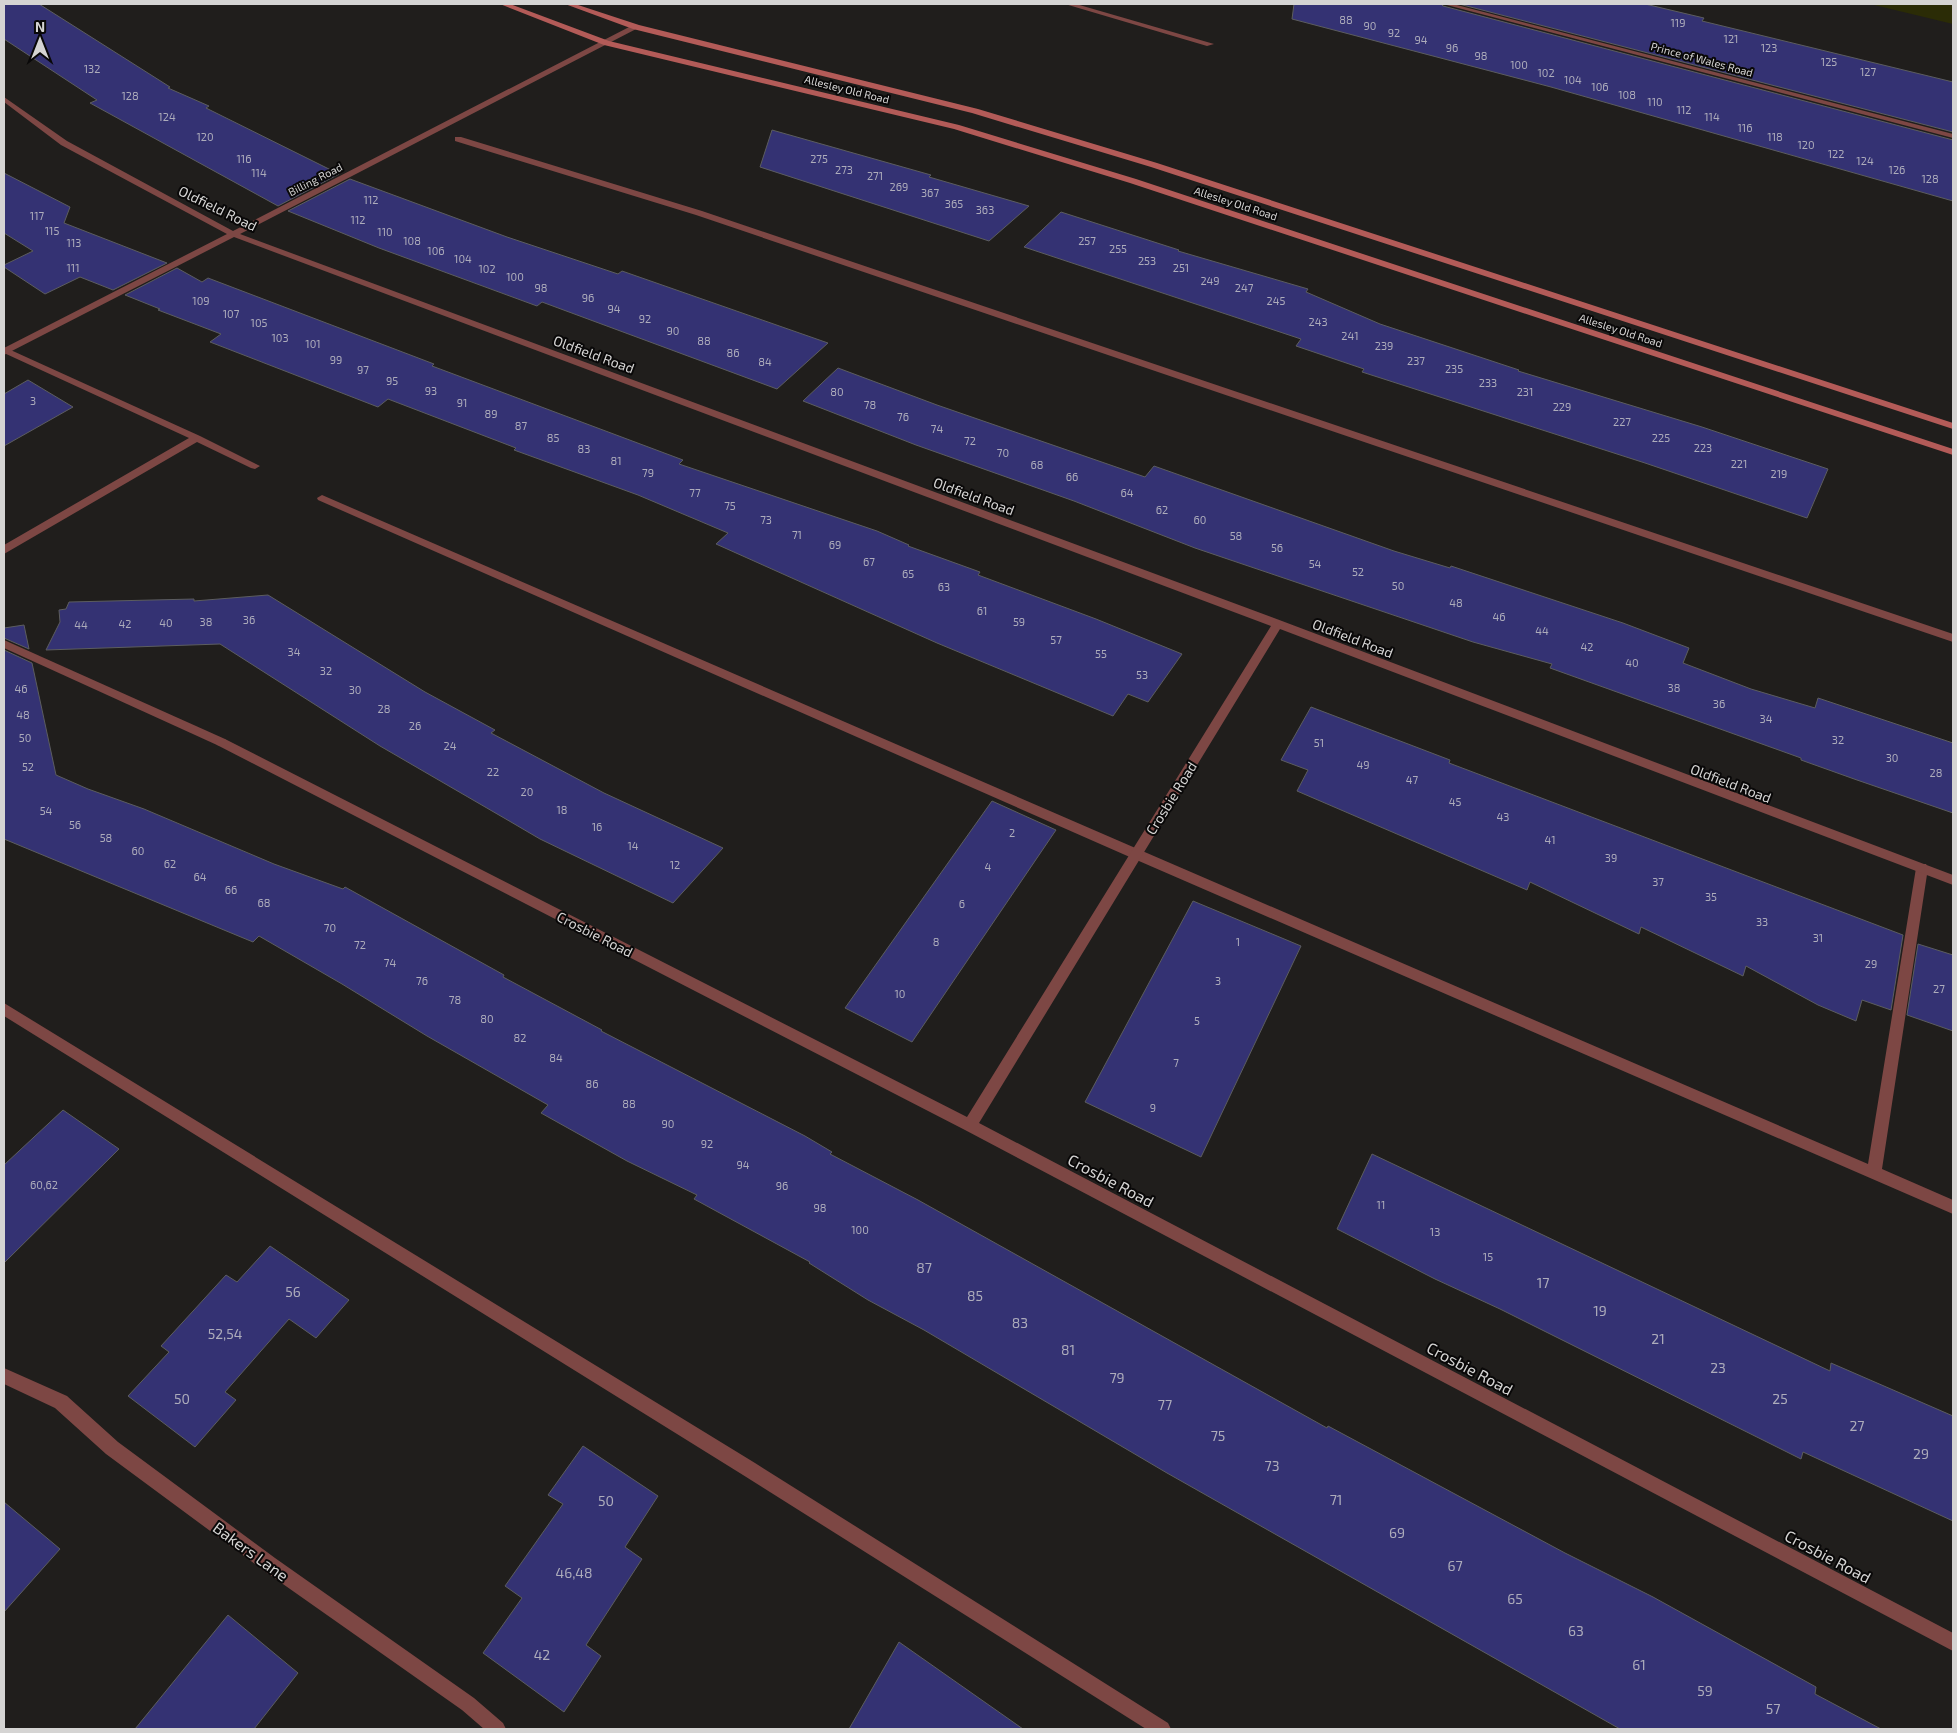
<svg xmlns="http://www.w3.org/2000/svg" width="1957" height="1733" font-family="'Exo 2',sans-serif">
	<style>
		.green { fill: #2b2c06 }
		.building { fill: #343273; stroke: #5c5d5f }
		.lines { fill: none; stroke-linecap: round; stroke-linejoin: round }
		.lane { fill: #7d4744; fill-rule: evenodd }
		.street { fill: #7d4744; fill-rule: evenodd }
		.secondary { fill: #b35b58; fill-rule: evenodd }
		.labels { text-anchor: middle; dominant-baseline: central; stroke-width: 4; stroke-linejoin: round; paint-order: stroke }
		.number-label { font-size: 11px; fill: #adacbb }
		.far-street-label { font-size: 11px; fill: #d5d4d3; stroke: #090808 }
		.street-label { font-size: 14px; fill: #d5d4d3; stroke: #090808 }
		.near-number-label { font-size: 14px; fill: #adacbb }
		.near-street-label { font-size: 16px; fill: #d5d4d3; stroke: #090808 }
	</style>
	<rect width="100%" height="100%" fill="#201e1c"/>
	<path class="green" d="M1870,4H1953V24Z"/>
	<g class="building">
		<path d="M4,4H39L170,87L168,88L209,106L206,108L339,174L278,206L90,103L97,100L4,39Z"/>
		<path d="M1294,4H1441L1443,6L1953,140V201L1551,87L1292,19Z"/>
		<path d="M1459,4H1645L1704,18L1702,21L1953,82V132Z"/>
		<path d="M772,130L931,175L929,177L1029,206L989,241L760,167Z"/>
		<path d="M4,173L70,207L64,223L167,263L113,290L80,277L45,294L4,267V265L33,251L4,233Z"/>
		<path d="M350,179L507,237L618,274L622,271L828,343L777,389L542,302L537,306L379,248L288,211Z"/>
		<path d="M1061,212L1179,250L1178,251L1308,289L1306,292L1380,324L1519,370L1518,371L1702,427L1828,469L1807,518L1645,463L1362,372L1364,369L1296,346L1301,339L1024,247Z"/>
		<path d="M177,268L202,282L208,278L434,364L432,366L683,460L679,464L877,531L909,545L908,546L980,572L978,575L1096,619L1182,654L1148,702L1128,694L1113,716L937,643L716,544L728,533L638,495L514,450L516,448L388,399L378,407L210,342L221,334L158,310L160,309L125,295Z"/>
		<path d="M838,368L937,405L1145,477L1154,466L1394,551L1450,568L1451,566L1623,623L1689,648L1683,663L1751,689L1815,708L1818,698L1953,743V813L1857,780L1801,760V758L1550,668L1552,664L1473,642L1195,548L1074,501L916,445L803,401Z"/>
		<path d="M28,380L73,407L4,446V394Z"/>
		<path d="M268,595L425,692L495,730L491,733L604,793L723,848L673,903L540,839L511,822L380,746L220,644L46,650L60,622L59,610L66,609L69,602L194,599V601Z"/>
		<path d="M24,625L29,649L4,638V628Z"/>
		<path d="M4,650L32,663L56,775L88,789L144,809L274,864L343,889L345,887L504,975L503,977L602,1030L601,1031L805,1136L832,1152L830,1154L918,1200L1327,1428L1328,1426L1565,1553L1653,1597L1816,1687L1815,1694L1881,1729H1620L1167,1473L924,1330L868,1300L809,1263L810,1262L694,1199L697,1195L627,1161L541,1113L548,1105L427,1036L342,984L259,936L253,942L4,839Z"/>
		<path d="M1311,707L1450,760L1449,763L1903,935L1891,1010L1862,1000L1856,1021L1818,1005L1746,966L1743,976L1641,927L1639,934L1530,882L1527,890L1297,791L1308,770L1281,760Z"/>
		<path d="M992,801L1056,830L912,1042L845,1008Z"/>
		<path d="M1193,901L1301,946L1201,1157L1085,1102Z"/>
		<path d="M1918,944L1953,955V1031L1907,1015Z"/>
		<path d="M63,1110L119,1149L4,1263V1165Z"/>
		<path d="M1372,1154L1830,1371L1831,1363L1953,1416V1521L1803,1452L1801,1459L1500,1309L1435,1279L1337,1229Z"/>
		<path d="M270,1246L349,1300L316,1338L289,1319L225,1392L236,1400L195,1447L128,1396L169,1352L161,1346L226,1275L237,1282Z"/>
		<path d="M583,1446L658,1496L625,1547L642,1559L586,1645L601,1656L564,1712L483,1653L522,1598L505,1586L563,1504L548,1495Z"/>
		<path d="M4,1502L60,1549L4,1612Z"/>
		<path d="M228,1615L298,1673L254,1729H135Z"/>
		<path d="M899,1642L1023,1729H849Z"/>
	</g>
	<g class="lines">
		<g class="lane">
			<path d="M1065,4H1076L1214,44L1207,46Z"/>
			<path d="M455,137H461L702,211L1953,634V642L696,215L455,141Z"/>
			<path d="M4,347L200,436L260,466L255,469L251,468L197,442L4,554V545L189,438L4,353Z"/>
			<path d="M322,495L1140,850L1868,1164L1916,868L1918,864H1926L1928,868L1882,1169L1953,1200V1214L1132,858L318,500L317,498Z"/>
			<path d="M4,640L225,739L227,742L221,746L217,745L4,648Z"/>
			<path d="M4,1003L755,1463L1168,1723L1171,1729H1146L743,1475L4,1016Z"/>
		</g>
		<g class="street">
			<path d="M1443,4H1453L1953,134V138Z"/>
			<path d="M633,25L640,27L240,234L1282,621L1953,875V885L1280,629L979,1123L1953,1633V1651L965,1130L217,745L215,742L217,739H225L967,1117L1271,626L234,237L4,355V348L227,234L61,145L4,102V97L67,141L233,231Z"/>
			<path d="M4,1368L67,1396L118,1442L275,1558L474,1698L503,1723L506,1729H484L462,1710L263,1570L106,1454L55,1408L4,1384Z"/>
		</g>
		<g class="secondary">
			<path d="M500,4H510L609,41L959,125L1136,179L1953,449V455L1130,183L954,129L604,45Z"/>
			<path d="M565,4H575L639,25L978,109L1157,163L1953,423V429L1151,167L972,113L633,29Z"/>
		</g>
	</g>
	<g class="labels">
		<g class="number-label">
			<text x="1346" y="19">88</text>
			<text x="1678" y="22">119</text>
			<text x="1370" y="25">90</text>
			<text x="1394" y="32">92</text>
			<text x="1731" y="38">121</text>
			<text x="1421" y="39">94</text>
			<text x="1452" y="47">96</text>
			<text x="1769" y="47">123</text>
			<text x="1481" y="55">98</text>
			<text x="1829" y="61">125</text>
			<text x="1519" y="64">100</text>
			<text x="92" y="68">132</text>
			<text x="1868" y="71">127</text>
			<text x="1546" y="72">102</text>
			<text x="1573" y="79">104</text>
			<text x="1600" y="86">106</text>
			<text x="1627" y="94">108</text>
			<text x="130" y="95">128</text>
			<text x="1655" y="101">110</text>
			<text x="1684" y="109">112</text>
			<text x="167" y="116">124</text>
			<text x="1712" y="116">114</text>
			<text x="1745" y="127">116</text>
			<text x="205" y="136">120</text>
			<text x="1775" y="136">118</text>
			<text x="1806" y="144">120</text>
			<text x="1836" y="153">122</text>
			<text x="244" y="158">116</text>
			<text x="819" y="158">275</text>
			<text x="1865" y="160">124</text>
			<text x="844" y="169">273</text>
			<text x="1897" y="169">126</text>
			<text x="259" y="172">114</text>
			<text x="875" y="175">271</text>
			<text x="1930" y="178">128</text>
			<text x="899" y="186">269</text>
			<text x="930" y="192">367</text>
			<text x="371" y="199">112</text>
			<text x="954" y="203">365</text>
			<text x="985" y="209">363</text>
			<text x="37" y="215">117</text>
			<text x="358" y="219">112</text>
			<text x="52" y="230">115</text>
			<text x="385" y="231">110</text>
			<text x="412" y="240">108</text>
			<text x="1087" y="240">257</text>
			<text x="74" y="242">113</text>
			<text x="1118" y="248">255</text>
			<text x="436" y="250">106</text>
			<text x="463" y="258">104</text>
			<text x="1147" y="260">253</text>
			<text x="73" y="267">111</text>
			<text x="1181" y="267">251</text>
			<text x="487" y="268">102</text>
			<text x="515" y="276">100</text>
			<text x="1210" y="280">249</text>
			<text x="541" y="287">98</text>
			<text x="1244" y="287">247</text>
			<text x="588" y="297">96</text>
			<text x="201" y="300">109</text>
			<text x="1276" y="300">245</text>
			<text x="614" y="308">94</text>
			<text x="231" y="313">107</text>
			<text x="645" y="318">92</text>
			<text x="1318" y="321">243</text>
			<text x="259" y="322">105</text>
			<text x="673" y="330">90</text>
			<text x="1350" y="335">241</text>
			<text x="280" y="337">103</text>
			<text x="704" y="340">88</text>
			<text x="313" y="343">101</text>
			<text x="1384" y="345">239</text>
			<text x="733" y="352">86</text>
			<text x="336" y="359">99</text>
			<text x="1416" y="360">237</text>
			<text x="765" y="361">84</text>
			<text x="1454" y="368">235</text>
			<text x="363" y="369">97</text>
			<text x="392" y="380">95</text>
			<text x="1488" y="382">233</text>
			<text x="431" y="390">93</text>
			<text x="837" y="391">80</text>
			<text x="1525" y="391">231</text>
			<text x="33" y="400">3</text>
			<text x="462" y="402">91</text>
			<text x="870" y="404">78</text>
			<text x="1562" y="406">229</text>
			<text x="491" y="413">89</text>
			<text x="903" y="416">76</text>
			<text x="1622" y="421">227</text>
			<text x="521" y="425">87</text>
			<text x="937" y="428">74</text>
			<text x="553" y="437">85</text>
			<text x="1661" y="437">225</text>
			<text x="970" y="440">72</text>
			<text x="1703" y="447">223</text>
			<text x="584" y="448">83</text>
			<text x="1003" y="452">70</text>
			<text x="616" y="460">81</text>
			<text x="1739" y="463">221</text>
			<text x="1037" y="464">68</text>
			<text x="648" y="472">79</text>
			<text x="1779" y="473">219</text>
			<text x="1072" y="476">66</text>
			<text x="695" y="492">77</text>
			<text x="1127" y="492">64</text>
			<text x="730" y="505">75</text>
			<text x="1162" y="509">62</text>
			<text x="766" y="519">73</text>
			<text x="1200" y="519">60</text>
			<text x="797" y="534">71</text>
			<text x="1236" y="535">58</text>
			<text x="835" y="544">69</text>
			<text x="1277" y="547">56</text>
			<text x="869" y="561">67</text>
			<text x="1315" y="563">54</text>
			<text x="1358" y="571">52</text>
			<text x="908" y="573">65</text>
			<text x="1398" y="585">50</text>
			<text x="944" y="586">63</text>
			<text x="1456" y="602">48</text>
			<text x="982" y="610">61</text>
			<text x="1499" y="616">46</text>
			<text x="249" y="619">36</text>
			<text x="206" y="621">38</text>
			<text x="1019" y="621">59</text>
			<text x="166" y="622">40</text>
			<text x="125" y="623">42</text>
			<text x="81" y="624">44</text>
			<text x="1542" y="630">44</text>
			<text x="1056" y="639">57</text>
			<text x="1587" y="646">42</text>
			<text x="294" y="651">34</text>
			<text x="1101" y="653">55</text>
			<text x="1632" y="662">40</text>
			<text x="326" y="670">32</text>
			<text x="1142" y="674">53</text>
			<text x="1674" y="687">38</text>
			<text x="21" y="688">46</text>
			<text x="355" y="689">30</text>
			<text x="1719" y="703">36</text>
			<text x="384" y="708">28</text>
			<text x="23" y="714">48</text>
			<text x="1766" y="718">34</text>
			<text x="415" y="725">26</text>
			<text x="25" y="737">50</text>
			<text x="1838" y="739">32</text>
			<text x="1319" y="742">51</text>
			<text x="450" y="745">24</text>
			<text x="1892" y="757">30</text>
			<text x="1363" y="764">49</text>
			<text x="28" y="766">52</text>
			<text x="493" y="771">22</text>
			<text x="1936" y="772">28</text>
			<text x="1412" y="779">47</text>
			<text x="527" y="791">20</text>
			<text x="1455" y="801">45</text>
			<text x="562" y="809">18</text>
			<text x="46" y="810">54</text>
			<text x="1503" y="816">43</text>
			<text x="75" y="824">56</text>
			<text x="597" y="826">16</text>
			<text x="1012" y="832">2</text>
			<text x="106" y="837">58</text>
			<text x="1550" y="839">41</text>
			<text x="633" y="845">14</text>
			<text x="138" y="850">60</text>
			<text x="1611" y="857">39</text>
			<text x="170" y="863">62</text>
			<text x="675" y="864">12</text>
			<text x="988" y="866">4</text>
			<text x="200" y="876">64</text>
			<text x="1658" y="881">37</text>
			<text x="231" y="889">66</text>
			<text x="1711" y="896">35</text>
			<text x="264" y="902">68</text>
			<text x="962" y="903">6</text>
			<text x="1762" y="921">33</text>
			<text x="330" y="927">70</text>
			<text x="1818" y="937">31</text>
			<text x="936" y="941">8</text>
			<text x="1238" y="941">1</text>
			<text x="360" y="944">72</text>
			<text x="390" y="962">74</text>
			<text x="1871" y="963">29</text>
			<text x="422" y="980">76</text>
			<text x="1218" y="980">3</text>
			<text x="1939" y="988">27</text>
			<text x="900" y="993">10</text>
			<text x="455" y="999">78</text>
			<text x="487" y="1018">80</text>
			<text x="1197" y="1020">5</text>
			<text x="520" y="1037">82</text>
			<text x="556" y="1057">84</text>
			<text x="1176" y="1062">7</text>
			<text x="592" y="1083">86</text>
			<text x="629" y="1103">88</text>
			<text x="1153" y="1107">9</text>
			<text x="668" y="1123">90</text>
			<text x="707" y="1143">92</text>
			<text x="743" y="1164">94</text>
			<text x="44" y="1184">60,62</text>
			<text x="782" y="1185">96</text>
			<text x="1381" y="1204">11</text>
			<text x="820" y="1207">98</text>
			<text x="860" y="1229">100</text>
			<text x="1435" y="1231">13</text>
			<text x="1488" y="1256">15</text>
		</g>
		<g class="far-street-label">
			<text transform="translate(1702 59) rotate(15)">Prince of Wales Road</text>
			<text transform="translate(847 89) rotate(14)">Allesley Old Road</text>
			<text transform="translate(315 179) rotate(-27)">Billing Road</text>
			<text transform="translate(1236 203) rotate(18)">Allesley Old Road</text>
			<text transform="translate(1621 330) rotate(18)">Allesley Old Road</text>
		</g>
		<g class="street-label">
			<text transform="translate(218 208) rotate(26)">Oldfield Road</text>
			<text transform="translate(594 354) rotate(20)">Oldfield Road</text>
			<text transform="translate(974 496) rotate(20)">Oldfield Road</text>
			<text transform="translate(1353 638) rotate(21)">Oldfield Road</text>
			<text transform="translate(1731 783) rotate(21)">Oldfield Road</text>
			<text transform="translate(1171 798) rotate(-58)">Crosbie Road</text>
			<text transform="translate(595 934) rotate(27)">Crosbie Road</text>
		</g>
		<g class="near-number-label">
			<text x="924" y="1267">87</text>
			<text x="1543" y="1282">17</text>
			<text x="293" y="1291">56</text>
			<text x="975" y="1295">85</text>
			<text x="1600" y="1310">19</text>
			<text x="1020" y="1322">83</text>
			<text x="225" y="1333">52,54</text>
			<text x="1658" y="1338">21</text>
			<text x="1068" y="1349">81</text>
			<text x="1718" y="1367">23</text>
			<text x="1117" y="1377">79</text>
			<text x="182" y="1398">50</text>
			<text x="1780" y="1398">25</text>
			<text x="1165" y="1404">77</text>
			<text x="1857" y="1425">27</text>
			<text x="1218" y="1435">75</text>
			<text x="1921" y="1453">29</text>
			<text x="1272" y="1465">73</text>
			<text x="1336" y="1499">71</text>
			<text x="606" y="1500">50</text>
			<text x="1397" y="1532">69</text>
			<text x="1455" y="1565">67</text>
			<text x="574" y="1572">46,48</text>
			<text x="1515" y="1598">65</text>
			<text x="1576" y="1630">63</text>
			<text x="542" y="1654">42</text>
			<text x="1639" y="1664">61</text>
			<text x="1705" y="1690">59</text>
			<text x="1773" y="1708">57</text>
		</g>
		<g class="near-street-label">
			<text transform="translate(1111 1180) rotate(28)">Crosbie Road</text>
			<text transform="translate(1470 1368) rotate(28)">Crosbie Road</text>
			<text transform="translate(251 1551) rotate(36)">Bakers Lane</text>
			<text transform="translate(1828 1556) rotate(28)">Crosbie Road</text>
		</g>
	</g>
	<rect width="1957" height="1733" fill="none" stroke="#d5d4d3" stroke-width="10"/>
	<g transform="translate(40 40)" stroke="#090808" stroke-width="4" paint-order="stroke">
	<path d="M0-4L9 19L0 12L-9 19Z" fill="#d5d4d3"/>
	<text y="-8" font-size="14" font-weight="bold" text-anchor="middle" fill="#d5d4d3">N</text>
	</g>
</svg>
